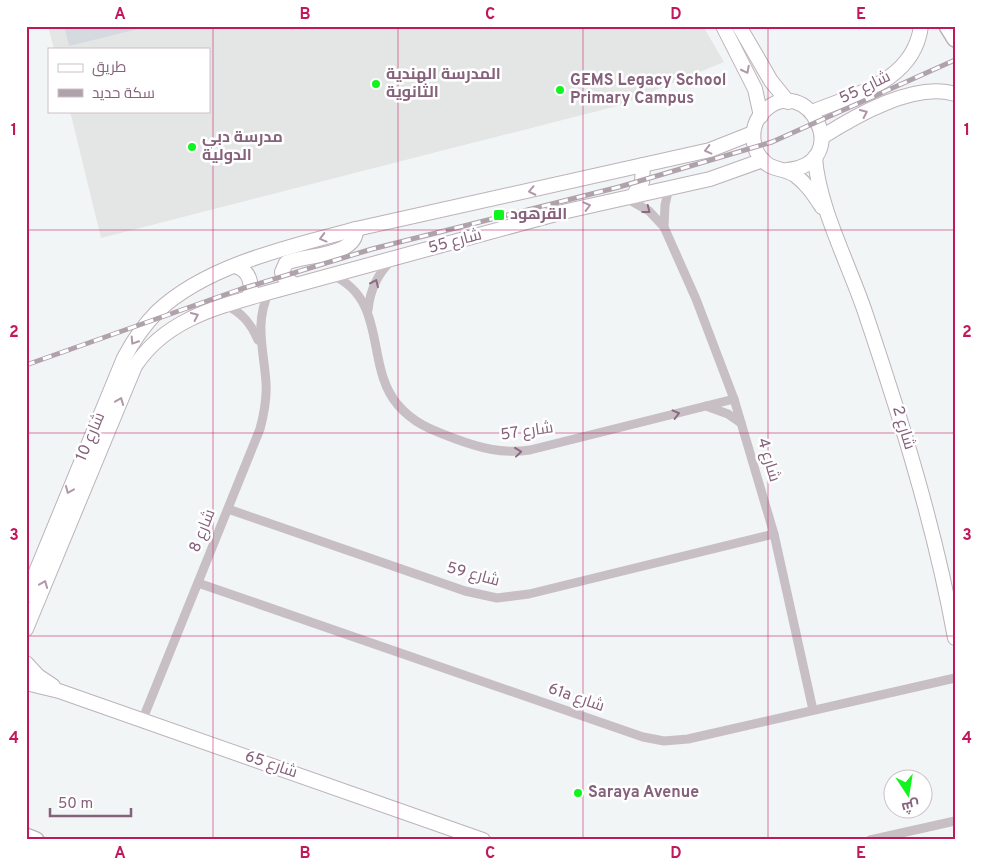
<svg xmlns="http://www.w3.org/2000/svg" width="981" height="866" font-family="Overpass,Cairo,sans-serif">
	<style>
		.built { fill: #e4e6e6 }
		.green { fill: #d4dae0 }
		.lines { fill: none; stroke-linecap: round; stroke-linejoin: round }
		.secondary-casing { stroke: #bdb1ba; stroke-width: 16 }
		.primary-casing { stroke: #bcb2b9; stroke-width: 18 }
		.street { stroke: #c8bfc5; stroke-width: 9 }
		.secondary { stroke: #fff; stroke-width: 14 }
		.primary { stroke: #fff; stroke-width: 15 }
		.rail-casing { stroke: #afa2ab; stroke-width: 5 }
		.rail { stroke: #fff; stroke-width: 3; stroke-dasharray: 9; stroke-linecap: butt }
		.oneway { stroke: #b098a9 }
		.oneway2 { stroke: #8c6a82 }
		.grid { fill: none; stroke: #c2185b; stroke-width: 1; stroke-opacity: 0.55 }
		.poi-dot { fill: #11f51f; stroke: #fff; stroke-width: 2 }
		.labels { text-anchor: middle; dominant-baseline: central; stroke-width: 5; stroke-linejoin: round; paint-order: stroke }
		.poi-label { font-size: 16px; font-weight: bold; fill: #85617b; stroke: #fff; text-anchor: start }
		.street-label { font-size: 16px; fill: #85617b; stroke: #fff }
		.neatline { fill: none; stroke: #c2185b; stroke-width: 2 }
		.grid-label { font-size: 16px; text-anchor: middle; font-weight: bold; fill: #c2185b }
	</style>
	<rect width="100%" height="100%" fill="#f1f5f5"/>
	<path class="built" d="M48,26H703L724,62L617,106L101,238L70,111H209V49H54Z"/>
	<path class="green" d="M64,26H150L69,46Z"/>
	<g class="lines">
		<g class="secondary-casing">
			<g id="secondary">
				<path d="M723,26L755,89L761,116"/>
				<path d="M739,26L771,81L788,102"/>
				<path d="M812,112C856,94 914,81 921,26"/>
				<path d="M822,137C855,116 915,81 955,94"/>
				<path d="M815,157C818,206 849,264 865,312C901,419 935,527 955,638"/>
				<path d="M787,170C856,163 807,70 764,111C748,126 750,154 770,166C779,170 787,170 795,175C807,184 814,195 822,207"/>
				<path d="M633,196L642,182L643,165"/>
				<path d="M235,266C250,270 253,285 249,297"/>
				<path d="M295,285L283,276L282,272L286,263C306,254 357,257 356,229"/>
				<path d="M26,596L124,358C133,341 143,326 157,312C206,265 292,246 356,229L710,150L753,133"/>
				<path d="M26,629L135,366C164,322 210,309 259,295L567,211L710,179L763,160"/>
				<path d="M26,663L38,676L53,686"/>
				<path d="M26,683L59,691L483,840"/>
			</g>
		</g>
		<g class="primary-casing">
			<g id="primary">
				<path d="M947,26L955,39"/>
				<path d="M26,836L36,840"/>
			</g>
		</g>
		<g class="street">
			<path d="M626,198L649,211L664,227L696,299L734,399L774,534L813,710"/>
			<path d="M664,227L665,205L669,188"/>
			<path d="M332,275C389,300 364,366 398,405C413,423 432,430 453,438C480,448 501,454 530,450L734,399"/>
			<path d="M225,305C242,312 251,324 258,340"/>
			<path d="M368,310C370,290 377,274 392,260"/>
			<path d="M706,406L728,414L741,423"/>
			<path d="M228,509L465,591L497,598L529,594L774,534"/>
			<path d="M198,583L643,737L664,741L688,739L955,678"/>
			<path d="M142,721L260,429C264,414 267,399 266,383C264,350 254,323 269,292"/>
			<path d="M870,840L955,821"/>
		</g>
		<use href="#secondary" class="secondary"/>
		<use href="#primary" class="primary"/>
		<g class="rail-casing">
			<path id="rail" d="M26,365L241,289L372,249L619,187L772,142L955,60"/>
		</g>
		<use href="#rail" class="rail"/>
	</g>
	<defs><path id="oneway-chevron" d="M-2-3.5L2.5 0L-2 3.5" fill="none" stroke-width="1.6" stroke-linecap="round" stroke-linejoin="round" transform="scale(1.25)"/></defs>
	<g class="oneway">
		<use href="#oneway-chevron" transform="translate(746 70) rotate(63)"/>
		<use href="#oneway-chevron" transform="translate(864 113) rotate(-25)"/>
		<use href="#oneway-chevron" transform="translate(708 150) rotate(166)"/>
		<use href="#oneway-chevron" transform="translate(532 191) rotate(168)"/>
		<use href="#oneway-chevron" transform="translate(587 206) rotate(-14)"/>
		<use href="#oneway-chevron" transform="translate(323 238) rotate(165)"/>
		<use href="#oneway-chevron" transform="translate(195 316) rotate(-25)"/>
		<use href="#oneway-chevron" transform="translate(134 341) rotate(123)"/>
		<use href="#oneway-chevron" transform="translate(120 401) rotate(-68)"/>
		<use href="#oneway-chevron" transform="translate(69 490) rotate(113)"/>
		<use href="#oneway-chevron" transform="translate(44 584) rotate(-68)"/>
	</g>
	<g class="oneway2">
		<use href="#oneway-chevron" transform="translate(647 210) rotate(38)"/>
		<use href="#oneway-chevron" transform="translate(375 283) rotate(-65)"/>
		<use href="#oneway-chevron" transform="translate(676 414) rotate(-14)"/>
		<use href="#oneway-chevron" transform="translate(518 452) rotate(-6)"/>
	</g>
	<path class="grid" d="M213,26V840M398,26V840M583,26V840M768,26V840M26,230H955M26,433H955M26,636H955"/>
	<g class="poi-dot">
		<circle cx="376" cy="84" r="5"/>
		<circle cx="560" cy="90" r="5"/>
		<circle cx="192" cy="147" r="5"/>
		<rect x="493" y="209" width="12" height="12" rx="2.5"/>
		<circle cx="578" cy="793" r="5"/>
	</g>
	<g class="labels">
		<g class="poi-label">
			<text x="386" y="75">المدرسة الهندية<tspan x="386" dy="18">الثانوية</tspan></text>
			<text x="570" y="81">GEMS Legacy School<tspan x="570" dy="18">Primary Campus</tspan></text>
			<text x="202" y="138">مدرسة دبي<tspan x="202" dy="18">الدولية</tspan></text>
			<text x="510" y="215">القرهود</text>
			<text x="588" y="793">Saraya Avenue</text>
		</g>
		<g class="street-label">
			<text transform="translate(865 88) rotate(-26)">شارع 55</text>
			<text transform="translate(455 242) rotate(-15)">شارع 55</text>
			<text transform="translate(903 428) rotate(73)">شارع 2</text>
			<text transform="translate(527 432) rotate(-8)">شارع 57</text>
			<text transform="translate(91 437) rotate(-67)">شارع 10</text>
			<text transform="translate(768 460) rotate(73)">شارع 4</text>
			<text transform="translate(203 531) rotate(-68)">شارع 8</text>
			<text transform="translate(473 575) rotate(15)">شارع 59</text>
			<text transform="translate(576 698) rotate(19)">61a شارع</text>
			<text transform="translate(271 765) rotate(19)">شارع 65</text>
		</g>
	</g>
	<rect width="981" height="866" fill="none" stroke="#ffffff" stroke-width="55"/>
	<rect x="48" y="48" width="162" height="65" fill="#ffffff" stroke="#cec0ca"/>
	<rect x="58" y="64" width="25" height="8" fill="#ffffff" stroke="#cec0ca"/>
	<text x="92" y="72" font-size="15" fill="#85617b">طريق</text>
	<rect x="58" y="89" width="25" height="8" fill="#afa2ab" stroke="#cec0ca"/>
	<text x="92" y="98" font-size="15" fill="#85617b">سكة حديد</text>
	<g transform="translate(908 794) rotate(168)"><circle r="24" fill="#ffffff" stroke="#cec0ca"/>
	<path d="M0-4L9 19L0 12L-9 19Z" fill="#11f51f"/>
	<text y="-8" font-size="14" font-weight="bold" text-anchor="middle" fill="#85617b">ش</text>
	</g>
	<path d="M50 808v8h81v-8" fill="none" stroke="#85617b" stroke-width="2.5"/>
	<text x="58" y="808" font-size="15" fill="#85617b" stroke="#ffffff" stroke-width="4" paint-order="stroke">50 m</text>
	<rect x="28" y="28" width="926" height="810" class="neatline"/>
	<g class="grid-label">
		<text x="120" y="19">A</text>
		<text x="305" y="19">B</text>
		<text x="490" y="19">C</text>
		<text x="676" y="19">D</text>
		<text x="861" y="19">E</text>
		<text x="14" y="135">1</text>
		<text x="967" y="135">1</text>
		<text x="14" y="337">2</text>
		<text x="967" y="337">2</text>
		<text x="14" y="540">3</text>
		<text x="967" y="540">3</text>
		<text x="14" y="743">4</text>
		<text x="967" y="743">4</text>
		<text x="120" y="858">A</text>
		<text x="305" y="858">B</text>
		<text x="490" y="858">C</text>
		<text x="676" y="858">D</text>
		<text x="861" y="858">E</text>
	</g>
</svg>
